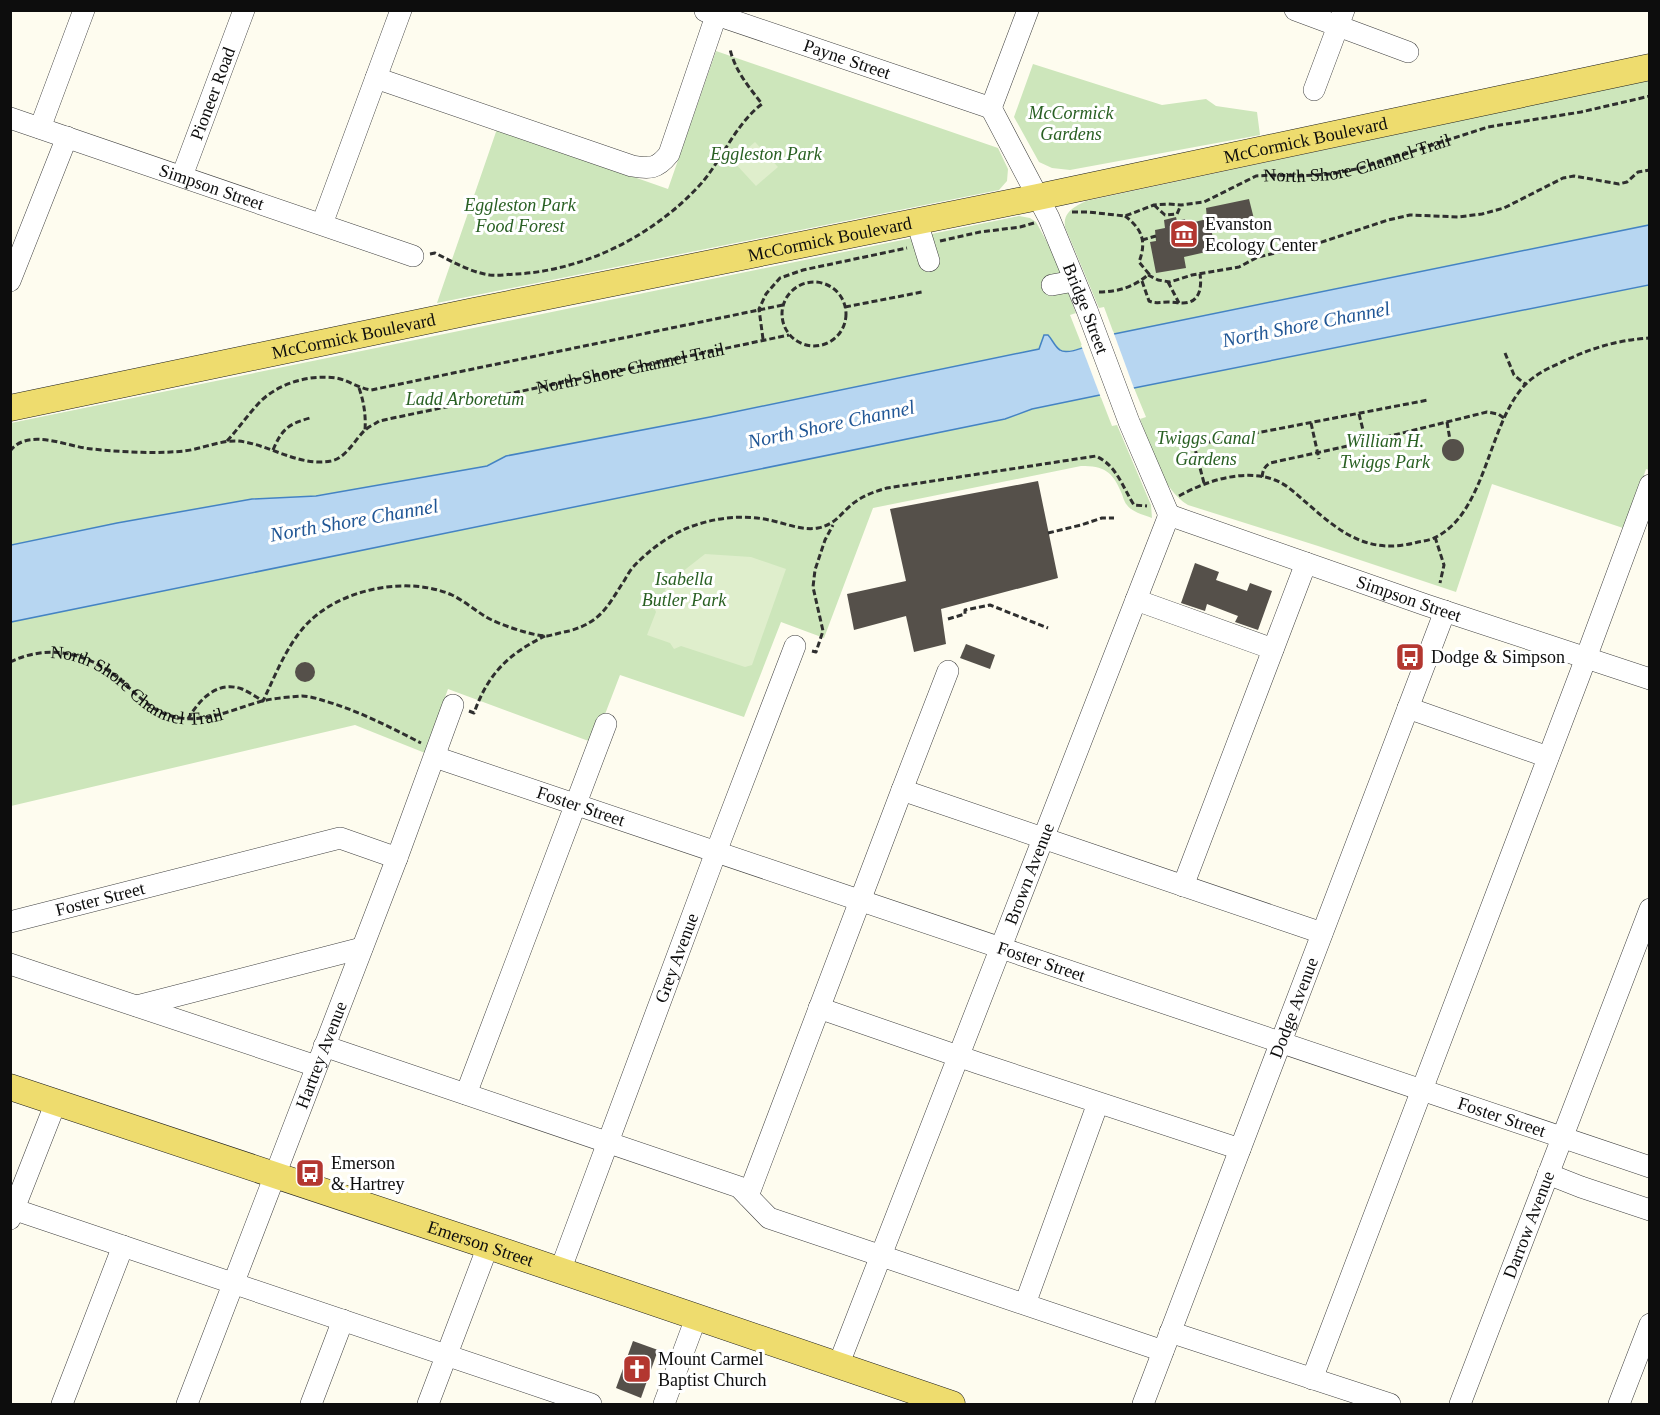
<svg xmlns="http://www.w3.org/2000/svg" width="1660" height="1415" font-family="'Times New Roman',serif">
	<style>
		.green { fill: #cde6bb }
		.pitch { fill: #dfeecc }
		.water { fill: #b7d6f1; stroke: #4483c3; stroke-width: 1.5 }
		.pier { fill: #fefcef }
		.building { fill: #55504a }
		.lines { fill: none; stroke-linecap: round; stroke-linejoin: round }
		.minor-casing { stroke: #404040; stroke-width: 22 }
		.major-casing { stroke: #1e1e1e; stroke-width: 27 }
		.path { stroke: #2f2f2f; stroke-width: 3; stroke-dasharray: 6 3; stroke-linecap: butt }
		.minor { stroke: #fff; stroke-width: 21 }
		.major { stroke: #eedc6e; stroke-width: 26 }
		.labels { text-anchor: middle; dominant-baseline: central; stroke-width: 6; stroke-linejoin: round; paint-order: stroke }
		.street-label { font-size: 18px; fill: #0d0d0d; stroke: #fff }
		.park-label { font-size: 18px; font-style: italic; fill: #296023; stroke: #fff }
		.poi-label { font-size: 18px; fill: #0d0d0d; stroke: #fff; text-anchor: start }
		.water-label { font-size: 20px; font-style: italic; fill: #205695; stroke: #fff }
	</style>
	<rect width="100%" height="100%" fill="#fefcef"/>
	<g class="green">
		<path d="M716,51L998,148L1008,169L1007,181L999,190L437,303L497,129L668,189Z"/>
		<path d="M1033,64L1162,105L1206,99L1216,106L1257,112L1260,135L1070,170L1052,168L1039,162L1014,117Z"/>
		<path d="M1649,80V225L1114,334L1104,307L1099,308L1065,227C1063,212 1074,207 1086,201Z"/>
		<path d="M1019,216L1030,218L1036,222L1053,253L1076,313L1070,315L1083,348C1058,354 1063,353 1048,335L1044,336L1039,349L710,417L506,456L487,466L316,496L252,499L117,523L11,545V423Z"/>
		<path d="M1649,285V470L1646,469L1626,529L1492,484L1456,592L1318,546L1188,505C1161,489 1151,447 1140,419L1146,417L1134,388Z"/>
		<path d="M1100,395L1112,426L1117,425L1151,505L1152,518C1144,515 1132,512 1127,505C1124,502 1123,496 1121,492C1112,471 1104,466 1081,466L873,508L824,638L781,622L744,717L620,675L594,743L448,689L425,753L355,725L11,806L10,622L1005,419L1032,409Z"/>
	</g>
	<g class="pitch">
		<path d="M755,142L778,167L756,186L733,161Z"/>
		<path d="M705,554L751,557L786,569L752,665L745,667L681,646L674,649L670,643L647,635L656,612L651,601L663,595L668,583Z"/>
	</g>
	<path class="water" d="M1649,225V285L1134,388L1032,409L1005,419L11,622V545L117,523L252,499L316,496L487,466L506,456L710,417L1039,349L1044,335H1048C1052,339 1055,347 1060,350C1069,357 1104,339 1114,334Z"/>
	<path class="pier" d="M1113,331L1135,391L1101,398L1081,345Z"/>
	<g class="building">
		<path d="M1249,199L1255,223L1212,233L1215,250L1184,257L1186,268L1156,273L1150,242L1156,241L1155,230L1165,228L1164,220L1176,217L1177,221L1185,219L1186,224L1207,219L1206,208Z"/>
		<circle cx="1453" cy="450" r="11"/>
		<path d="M1038,481L1058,578L941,609L946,644L914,652L906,616L854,630L847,594L906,581L890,509Z"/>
		<path d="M1195,563L1219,572L1216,580L1247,591L1250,583L1272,591L1258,630L1235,622L1238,616L1207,604L1205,611L1181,603Z"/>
		<path d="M966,644L995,655L990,669L960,658Z"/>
		<circle cx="305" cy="672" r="10"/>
		<path d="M633,1341L658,1350L641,1398L616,1388Z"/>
	</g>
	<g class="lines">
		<g class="minor-casing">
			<g id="minor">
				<path d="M1295,10L1408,52"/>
				<path id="s4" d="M705,11L991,108"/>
				<path d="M376,78L632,166C650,169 657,169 669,154L718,10"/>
				<path d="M1314,90L1344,10"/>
				<path id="s5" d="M991,108L1049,218L1087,310L1129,422L1169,515"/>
				<path d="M991,108L1028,10"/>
				<path id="s6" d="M10,118L413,256"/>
				<path d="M40,128L84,10"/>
				<path id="s7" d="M182,176L244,10"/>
				<path d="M917,222L929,261"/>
				<path d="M322,224L401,10"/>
				<path d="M10,281L67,137"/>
				<path d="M1052,285L1074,281"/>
				<path id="s8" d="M1169,515L1426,605L1650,679"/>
				<path d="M1136,600L1273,649"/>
				<path d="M1408,708L1548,757"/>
				<path id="s9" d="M435,757L1650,1167"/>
				<path d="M902,790L1322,933"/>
				<path d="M1183,886L1306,563"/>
				<path id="s10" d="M10,922L340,838L397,858"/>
				<path d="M10,964L316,1066"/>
				<path d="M137,1006L362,948"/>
				<path d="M819,1008L978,1063L1240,1149"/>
				<path d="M324,1046L739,1187L769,1218L1163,1351"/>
				<path d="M466,1094L606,724"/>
				<path d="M1548,1174L1581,1187L1650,1210"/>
				<path d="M748,1196L902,790L948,671"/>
				<path d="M10,1208L591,1404"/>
				<path d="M10,1219L56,1102"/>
				<path id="s11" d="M560,1271L716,852L795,646"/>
				<path d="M1025,1304L1098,1103"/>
				<path d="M1170,1332L1390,1404"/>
				<path id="s12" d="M838,1366L1169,515"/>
				<path d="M1312,1379L1580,674L1650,485"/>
				<path d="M62,1404L123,1246"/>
				<path id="s13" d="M187,1404L397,858L453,705"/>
				<path d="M311,1404L343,1320"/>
				<path d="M428,1404L488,1246"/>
				<path d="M664,1404L696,1318"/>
				<path id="s14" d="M1143,1404L1445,611"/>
				<path id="s15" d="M1460,1404L1650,909"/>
				<path d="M1619,1404L1650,1324"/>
			</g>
		</g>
		<g class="major-casing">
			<g id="major">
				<path id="s16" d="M10,408L474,311L1038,197L1650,67"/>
				<path id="s17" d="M10,1087L488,1246L952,1404"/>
			</g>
		</g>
		<g class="path">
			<path d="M1154,205L1165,215L1177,214L1181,205"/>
			<path id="s1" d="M1072,212H1088L1125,216L1154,205L1168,204L1181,205L1204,202L1256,176L1273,175L1299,176L1331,174L1361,168L1488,127L1581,112L1650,96"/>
			<path d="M1142,240L1156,236"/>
			<path d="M940,241L980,232L1020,227L1034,223"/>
			<path d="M430,254L435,253C453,262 470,272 490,275C499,276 509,274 517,274C585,270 652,236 698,187C721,163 734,125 762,104C749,87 735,71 730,49"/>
			<path d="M1148,275L1158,280L1170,282L1192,275L1239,267L1258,257L1319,243L1388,220L1410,215L1458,217L1482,214L1504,208L1563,178L1574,176L1619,184L1627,182L1638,172L1650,170"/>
			<path d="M1142,281L1149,301C1156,304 1161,302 1168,302C1173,302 1178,303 1183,303C1200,303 1202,287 1200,274"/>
			<circle cx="814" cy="314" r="32"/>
			<path d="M1168,282L1179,303"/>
			<path d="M1099,292C1118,292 1134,287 1149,274L1139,262C1147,241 1142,229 1125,216"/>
			<path d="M845,307L922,292"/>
			<path d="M763,339L759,309L766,294L780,278L803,270L907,248"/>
			<path d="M1505,353L1514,375L1525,384"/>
			<path d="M359,388C364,402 366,416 365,430"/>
			<path d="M1359,414L1366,442"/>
			<path d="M1447,422L1450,440"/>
			<path d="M1311,423L1319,459"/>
			<path d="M227,441C238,429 247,416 258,404C276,384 309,374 336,378C348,380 358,388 371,390L783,305"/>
			<path d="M273,450C282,429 288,424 310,418"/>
			<path id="s2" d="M10,451C29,427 67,447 92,449C123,452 153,454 184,451C202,449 220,440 238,441C269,444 298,467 331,461C346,458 354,441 364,431C368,427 375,424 379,421L789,335"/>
			<path d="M1262,477C1263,470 1264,467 1270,463L1366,442L1487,412L1498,414L1504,418"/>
			<path d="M1204,483L1194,445L1428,400"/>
			<path d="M1179,496C1206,481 1244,468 1275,480C1288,485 1298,496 1308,504C1343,535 1370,555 1418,542C1424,541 1431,540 1436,537C1486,512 1488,425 1524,386C1533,376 1546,369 1558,364C1588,349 1616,340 1650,338"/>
			<path d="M1048,533L1081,525L1102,518H1114"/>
			<path d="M1435,537L1444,565L1440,583"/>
			<path d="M948,619L965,614V610L990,605L1048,628"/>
			<path d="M812,651L816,652L823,631L813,587L815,570L825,540L833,525"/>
			<path id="s3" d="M10,662C48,644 85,652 117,677C134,691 147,708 168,715C201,726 230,710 262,701C275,698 289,697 302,696C310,696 318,699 325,701C359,711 390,727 421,743"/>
			<path d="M469,711L474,713C488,674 508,654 545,636"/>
			<path d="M188,719C199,700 217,680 242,689C249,692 256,697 263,701C275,676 286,647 305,626C338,589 407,575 452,595C464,601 475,610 486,617C498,624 532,636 547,636C553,635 562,632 569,631C601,622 607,607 624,581C627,576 630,570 634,566C648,551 667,537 685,529C711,518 742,514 769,520C785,523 802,531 818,528C838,524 842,510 858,500C867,494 877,491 887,488L1096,456C1117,466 1122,486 1134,505L1147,506"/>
		</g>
		<use href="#minor" class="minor"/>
		<use href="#major" class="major"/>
	</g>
	<defs>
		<g id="museum-square" transform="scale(1.5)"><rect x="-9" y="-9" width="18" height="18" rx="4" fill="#b33730" stroke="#fff"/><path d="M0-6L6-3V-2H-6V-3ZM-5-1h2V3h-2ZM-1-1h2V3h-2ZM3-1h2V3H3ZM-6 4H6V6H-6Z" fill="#fff"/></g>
		<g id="bus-square" transform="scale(1.5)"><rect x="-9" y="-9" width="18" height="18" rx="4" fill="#b33730" stroke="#fff"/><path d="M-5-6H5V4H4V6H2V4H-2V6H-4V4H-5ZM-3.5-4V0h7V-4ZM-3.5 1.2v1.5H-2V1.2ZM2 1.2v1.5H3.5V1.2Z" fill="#fff"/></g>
		<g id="church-square" transform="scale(1.5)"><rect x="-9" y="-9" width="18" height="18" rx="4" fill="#b33730" stroke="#fff"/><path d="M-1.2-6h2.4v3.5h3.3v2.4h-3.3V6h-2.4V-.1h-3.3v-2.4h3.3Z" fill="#fff"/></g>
	</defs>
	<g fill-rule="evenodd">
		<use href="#museum-square" x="1184" y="234"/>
		<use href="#bus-square" x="1410" y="657"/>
		<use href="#bus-square" x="310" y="1173"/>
		<use href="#church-square" x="637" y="1369"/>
	</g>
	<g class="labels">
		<g class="street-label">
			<text stroke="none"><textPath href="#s4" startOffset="150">Payne Street</textPath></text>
			<text stroke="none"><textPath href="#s7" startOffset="88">Pioneer Road</textPath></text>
			<text stroke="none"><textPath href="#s16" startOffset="1323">McCormick Boulevard</textPath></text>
			<text stroke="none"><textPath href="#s1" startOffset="296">North Shore Channel Trail</textPath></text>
			<text stroke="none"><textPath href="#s6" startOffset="213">Simpson Street</textPath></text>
			<text stroke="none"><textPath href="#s16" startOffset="837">McCormick Boulevard</textPath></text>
			<text stroke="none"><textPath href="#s5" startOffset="222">Bridge Street</textPath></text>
			<text stroke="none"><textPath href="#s16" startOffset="351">McCormick Boulevard</textPath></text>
			<text stroke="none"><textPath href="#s2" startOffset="650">North Shore Channel Trail</textPath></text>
			<text stroke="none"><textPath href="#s8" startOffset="254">Simpson Street</textPath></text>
			<text stroke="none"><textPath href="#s3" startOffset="138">North Shore Channel Trail</textPath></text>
			<text stroke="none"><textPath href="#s9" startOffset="154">Foster Street</textPath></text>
			<text stroke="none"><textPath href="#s12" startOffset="528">Brown Avenue</textPath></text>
			<text stroke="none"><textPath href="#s10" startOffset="93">Foster Street</textPath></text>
			<text stroke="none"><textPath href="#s11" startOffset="334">Grey Avenue</textPath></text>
			<text stroke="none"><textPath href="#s9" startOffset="640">Foster Street</textPath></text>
			<text stroke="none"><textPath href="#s14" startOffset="424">Dodge Avenue</textPath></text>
			<text stroke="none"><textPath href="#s13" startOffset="374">Hartrey Avenue</textPath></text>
			<text stroke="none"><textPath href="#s9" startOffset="1126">Foster Street</textPath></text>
			<text stroke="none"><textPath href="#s15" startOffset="192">Darrow Avenue</textPath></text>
			<text stroke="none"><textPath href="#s17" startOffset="496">Emerson Street</textPath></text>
		</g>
		<g class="park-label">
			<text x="1071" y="113">McCormick<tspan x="1071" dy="21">Gardens</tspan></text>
			<text x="766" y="154">Eggleston Park</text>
			<text x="520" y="205">Eggleston Park<tspan x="520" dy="21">Food Forest</tspan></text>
			<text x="465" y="399">Ladd Arboretum</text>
			<text x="1206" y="438">Twiggs Canal<tspan x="1206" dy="21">Gardens</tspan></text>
			<text x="1385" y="441">William H.<tspan x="1385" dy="21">Twiggs Park</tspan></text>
			<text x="684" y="579">Isabella<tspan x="684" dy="21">Butler Park</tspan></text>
		</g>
		<g class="poi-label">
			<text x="1205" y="224">Evanston<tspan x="1205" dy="21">Ecology Center</tspan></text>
			<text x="1431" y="657">Dodge &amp; Simpson</text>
			<text x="331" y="1163">Emerson<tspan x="331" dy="21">&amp; Hartrey</tspan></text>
			<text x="658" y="1359">Mount Carmel<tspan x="658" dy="21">Baptist Church</tspan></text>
		</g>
		<g class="water-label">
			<text transform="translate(1306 324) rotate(-11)">North Shore Channel</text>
			<text transform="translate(831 424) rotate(-12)">North Shore Channel</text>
			<text transform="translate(354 520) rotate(-10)">North Shore Channel</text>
		</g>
	</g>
	<rect width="1660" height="1415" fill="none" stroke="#0d0d0d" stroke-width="24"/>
</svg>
